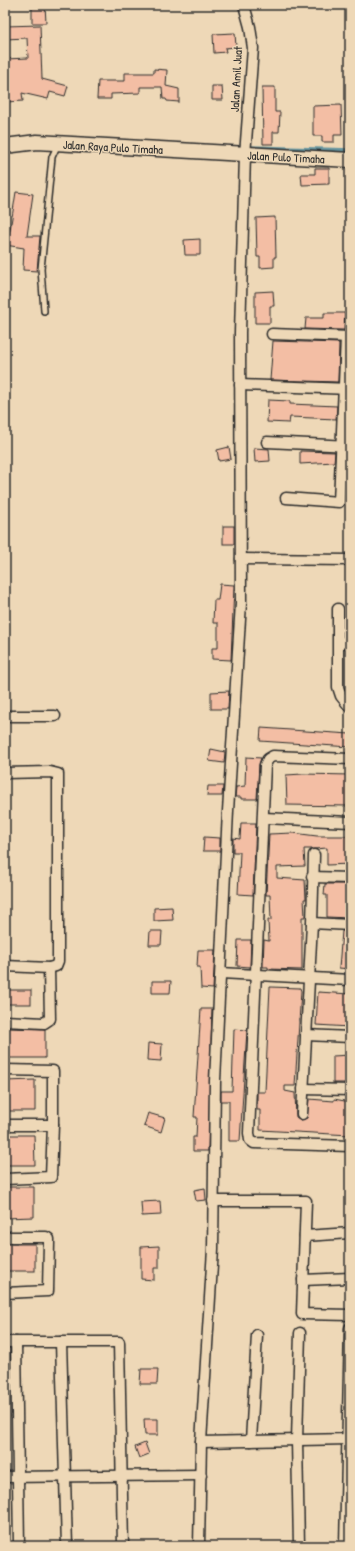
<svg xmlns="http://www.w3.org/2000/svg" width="355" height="1551" font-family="'Patrick Hand',sans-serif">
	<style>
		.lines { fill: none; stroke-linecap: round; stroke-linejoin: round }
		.stream { stroke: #66959f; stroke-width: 3.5 }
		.building { fill: #f3bea4; stroke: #2b2b2b }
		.lane-casing { stroke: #2b2b2b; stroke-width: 8 }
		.street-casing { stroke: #2b2b2b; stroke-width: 13 }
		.secondary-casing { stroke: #2b2b2b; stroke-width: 17 }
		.lane { stroke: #eed8b7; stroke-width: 5 }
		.street { stroke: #eed8b7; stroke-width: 10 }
		.secondary { stroke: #eed8b7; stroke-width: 14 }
		.labels { text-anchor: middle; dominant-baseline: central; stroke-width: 3; stroke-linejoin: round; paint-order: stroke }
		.street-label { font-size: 12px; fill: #2b2b2b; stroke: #eed8b7 }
	</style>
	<rect width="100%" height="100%" fill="#eed8b7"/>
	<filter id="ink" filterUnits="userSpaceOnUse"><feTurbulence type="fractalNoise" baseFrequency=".025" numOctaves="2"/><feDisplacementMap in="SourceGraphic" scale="8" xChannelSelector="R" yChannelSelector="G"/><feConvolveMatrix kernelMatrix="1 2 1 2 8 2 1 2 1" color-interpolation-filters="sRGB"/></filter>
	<g filter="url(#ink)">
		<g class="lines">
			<path class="stream" d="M248,147L350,150"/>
		</g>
		<g class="building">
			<path d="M32,5H45L46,23H32Z"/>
			<path d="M40,25L42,79L68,86L65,96L50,92L48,99L22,93L23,101L5,102V59L28,58L27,38L5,39V26Z"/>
			<path d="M235,33L236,47L225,48L226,52L214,53L213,34Z"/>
			<path d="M154,69L167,70L166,86L179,89V102L167,101L166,99H163L162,87H140V93L111,94V99H97L98,81H125V73H154Z"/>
			<path d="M212,86H222L223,100H212Z"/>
			<path d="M262,87H275V112H280L279,132H273V144H263Z"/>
			<path d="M341,105L342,135H334V142H322V136H313V106Z"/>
			<path d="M315,168H329V184L302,185L301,174H315Z"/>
			<path d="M16,192L33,194L27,236H40L37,271L23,270L24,248L5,245L10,230Z"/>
			<path d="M275,217L276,257H274V267L260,268V257H257L256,218Z"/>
			<path d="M200,239V255H185L184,240Z"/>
			<path d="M273,291L274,306H270V323H255V292Z"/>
			<path d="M324,313H345L344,330L305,329L306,318H324Z"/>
			<path d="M273,341L339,343L338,382L270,380Z"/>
			<path d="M268,400L290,401V404L337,406L336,419L290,417L289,423L267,422Z"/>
			<path d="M229,447L231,459L219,461L217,450Z"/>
			<path d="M254,448L269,449L270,461L255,462Z"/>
			<path d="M300,451L335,452L334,462L300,464Z"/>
			<rect x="223" y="526" width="11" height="18"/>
			<path d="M220,584L234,585L231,660L212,659V648H218V623H213L214,600H218Z"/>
			<path d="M229,691L228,709H211V692Z"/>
			<path d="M261,728L350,734V747L260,741Z"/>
			<path d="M211,749L225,752L224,763L209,761Z"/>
			<path d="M246,757L261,758L259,765L257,799H241V797H235L236,787L245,786Z"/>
			<path d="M303,774L350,775L348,806L287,805L286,775Z"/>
			<path d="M208,786H223L222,796H207Z"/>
			<path d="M241,823H256L253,895L238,894L240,852H233V838L240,839Z"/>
			<path d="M293,833L317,836H350V864L327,865V848L314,849H304L305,866L277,867V878L305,880L306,899H304L305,917H302V970L268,969V967H263L264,940L269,941L268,920H271L270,895H266L269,834Z"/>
			<path d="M204,837L220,838V851H203Z"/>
			<path d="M325,884H350V918L327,917V895H324Z"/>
			<path d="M172,907L173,920L154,921V908Z"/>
			<path d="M150,931H162L161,945H149Z"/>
			<path d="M342,931H350V969L339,968Z"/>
			<path d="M238,940H251L250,967L237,966Z"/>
			<path d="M198,950H215L213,989L201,988L200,967H197Z"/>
			<path d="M152,981H171L170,993H152Z"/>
			<path d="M270,987L300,988L301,991L295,1086H285V1091L295,1093L296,1117L301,1120L307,1118L309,1099L334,1101V1099L350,1102V1135L260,1130V1110H257V1092H265Z"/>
			<rect x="5" y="990" width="26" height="14"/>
			<path d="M318,992L350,994V1027L316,1025Z"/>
			<path d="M201,1009H212L208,1151H193V1137H196L197,1117H194Z"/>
			<path d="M5,1028L45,1029V1058H5Z"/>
			<path d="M234,1029L247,1030L240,1141H229V1101H221V1091H232Z"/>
			<path d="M148,1043L162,1044L161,1061L147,1060Z"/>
			<path d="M350,1055V1083H333V1056Z"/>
			<path d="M35,1080V1111H5V1081Z"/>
			<path d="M148,1113L165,1118L161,1132L144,1126Z"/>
			<path d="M5,1135H34L35,1165H5Z"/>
			<path d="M5,1187H34V1217L5,1218Z"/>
			<path d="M205,1188L206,1200L196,1201L194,1190Z"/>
			<path d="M160,1201L161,1215L142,1216L141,1202Z"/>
			<rect x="5" y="1244" width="30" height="27"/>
			<path d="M159,1246V1268H154V1280L141,1279V1247Z"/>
			<path d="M141,1369H158L157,1384H140Z"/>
			<path d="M144,1419H158V1435H145Z"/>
			<path d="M145,1443L149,1454L139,1458L135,1447Z"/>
		</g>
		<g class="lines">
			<g class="lane-casing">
				<path id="lane" d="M44,311L41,269L52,157L58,144"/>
			</g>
			<g class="street-casing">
				<g id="street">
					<path d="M272,334L350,337"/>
					<path d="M240,385L350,389"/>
					<path d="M267,442L350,446"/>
					<path d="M286,498L339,502L346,337"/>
					<path d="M241,559L350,560"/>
					<path d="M338,609V687L341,696L350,707"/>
					<path d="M339,642L350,643"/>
					<path d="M5,716H55"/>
					<path d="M350,759L273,756L268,759L265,765L249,1133L250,1140L254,1143L350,1146"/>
					<path d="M5,773L50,772L58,774V961L56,966L49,968L5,966"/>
					<path d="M264,818L350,822"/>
					<path d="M312,877L350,878"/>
					<path d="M312,923L350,925"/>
					<path d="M221,973L350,980"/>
					<path d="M5,1021L44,1023L50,1019L49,968"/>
					<path d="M306,1035L350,1037"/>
					<path d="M5,1070L53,1071V1125"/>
					<path d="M303,1089L350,1090"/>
					<path d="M302,1114L312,923L314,855"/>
					<path d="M5,1125H53L51,1177L5,1179"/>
					<path d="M213,1201H306L302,1314L350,1315"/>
					<path d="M305,1236L350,1233"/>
					<path d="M5,1237H46L49,1239V1242L48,1291L5,1293"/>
					<path d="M303,1280L350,1278"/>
					<path d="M5,1342H119L123,1546"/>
					<path d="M16,1342L19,1546"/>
					<path d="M61,1342L67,1546"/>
					<path d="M251,1441L257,1335"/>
					<path d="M201,1442L350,1439"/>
					<path d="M5,1477L201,1475"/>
					<path d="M345,1544L350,1328"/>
					<path d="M199,1546L201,1442L213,1249L215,1081L228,811L241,603L240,333L245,155L253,48L250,27L244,5"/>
					<path d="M299,1546L297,1440L300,1333"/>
				</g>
			</g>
			<g class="secondary-casing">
				<path id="secondary" d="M5,146L37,142L350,160"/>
			</g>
			<use href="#lane" class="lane"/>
			<use href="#street" class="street"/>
			<use href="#secondary" class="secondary"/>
		</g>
	</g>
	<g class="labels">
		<g class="street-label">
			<text transform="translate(236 79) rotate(-87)">Jalan Amil Juat</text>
			<text transform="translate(113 147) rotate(3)">Jalan Raya Pulo Timaha</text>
			<text transform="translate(286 157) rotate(3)">Jalan Pulo Timaha</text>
		</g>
	</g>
	<rect width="355" height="1551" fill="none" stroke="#eed8b7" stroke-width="20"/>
	<rect x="10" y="10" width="335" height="1531" fill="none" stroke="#2b2b2b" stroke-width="1.5" filter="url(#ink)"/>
</svg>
